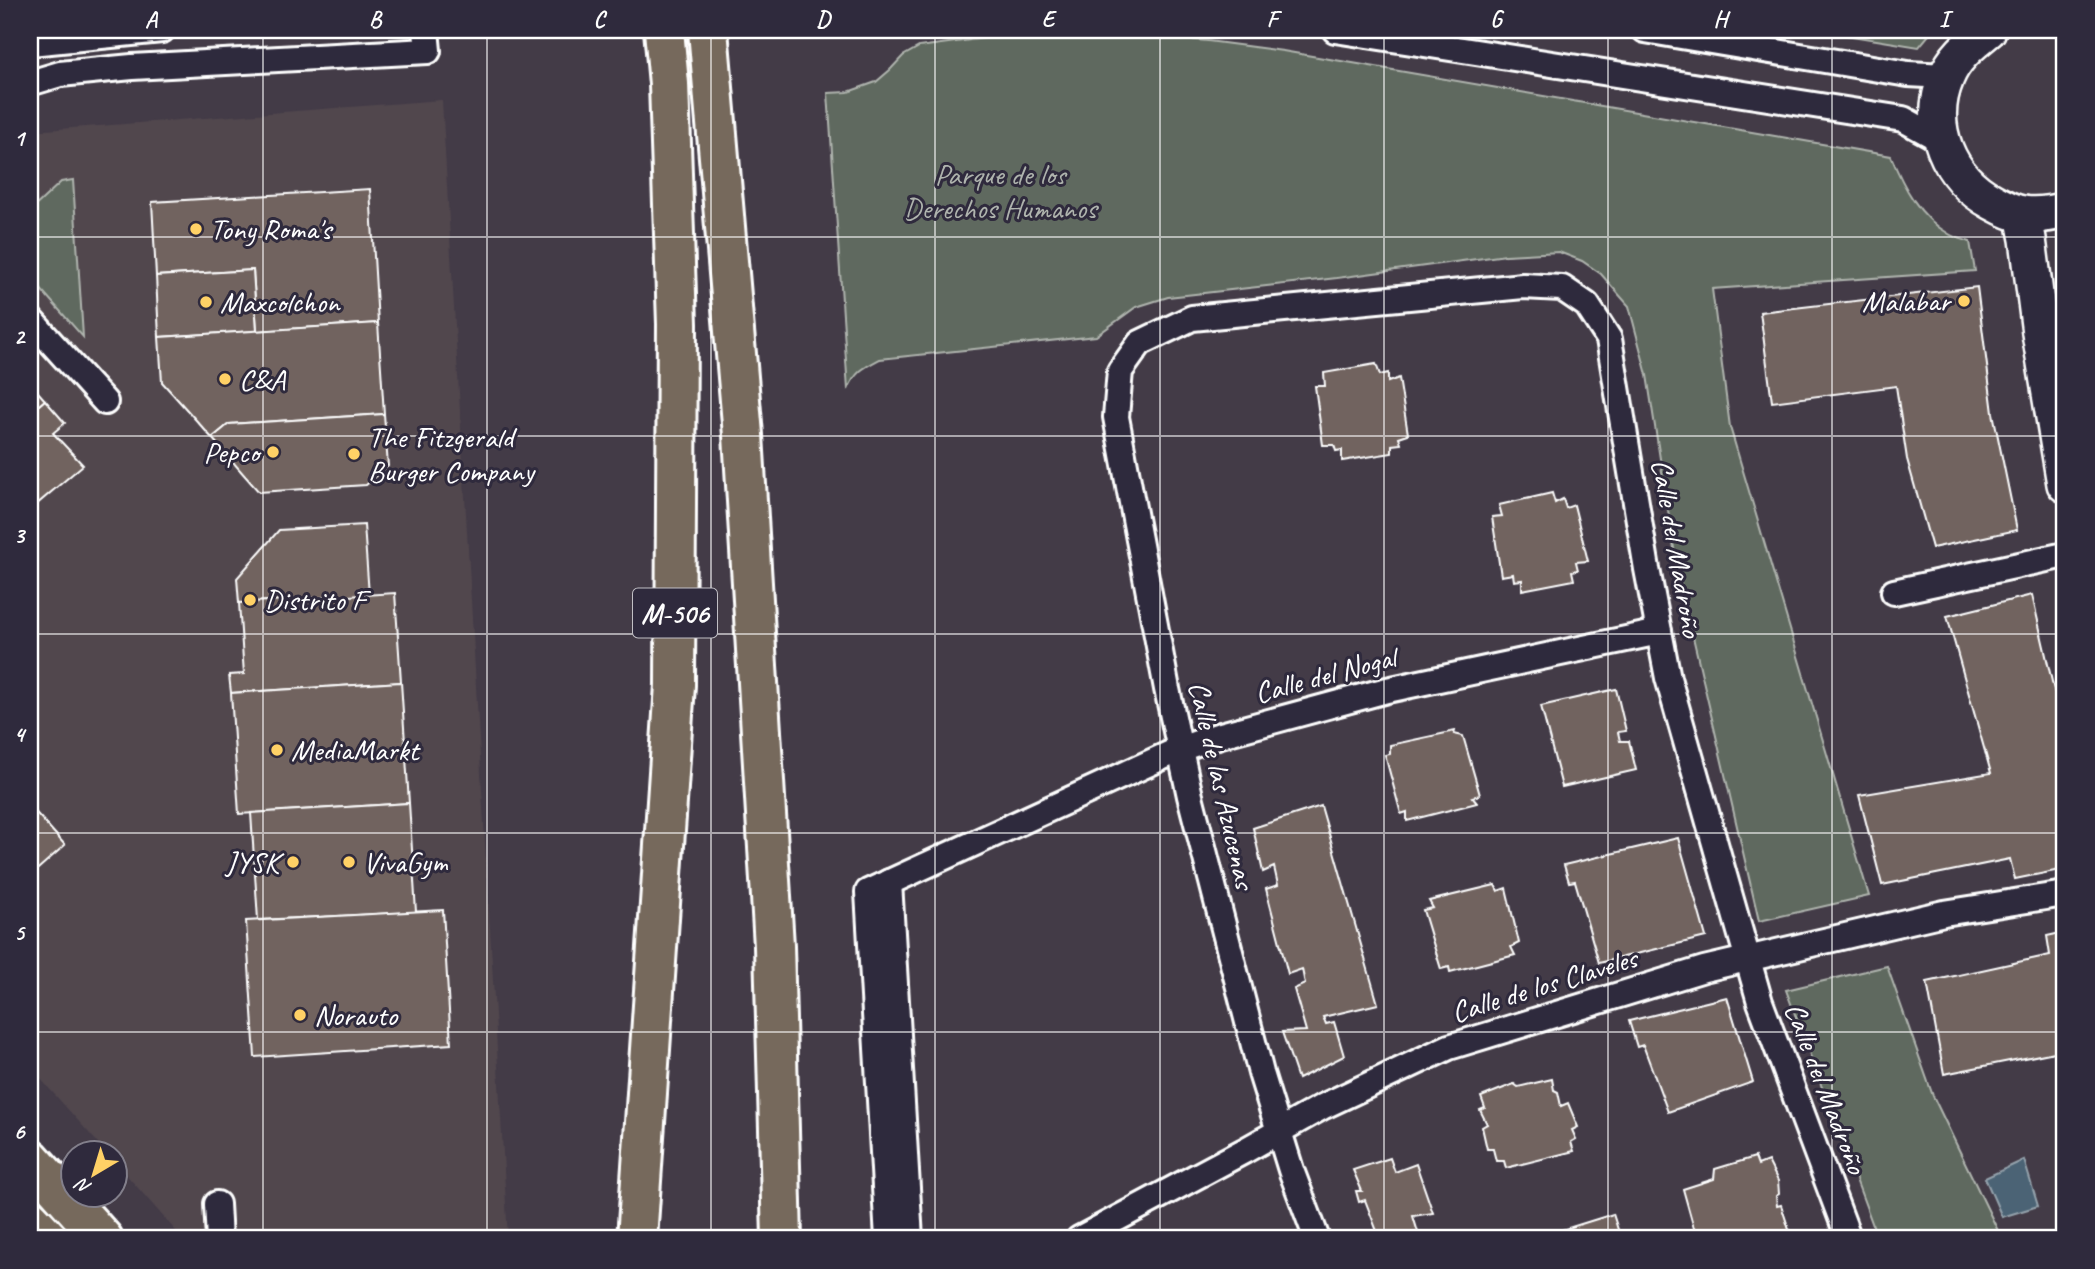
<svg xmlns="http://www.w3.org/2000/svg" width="2095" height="1269" font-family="Caveat,sans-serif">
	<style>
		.built { fill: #51474e }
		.green { fill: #5f695e; stroke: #afb4ae; stroke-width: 2 }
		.water { fill: #4c6475; stroke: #94a2ac; stroke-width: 2 }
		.building { fill: #71635f; stroke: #fff; stroke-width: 2 }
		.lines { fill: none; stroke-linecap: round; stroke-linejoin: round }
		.street-casing { stroke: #fff; stroke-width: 30 }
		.secondary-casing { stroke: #fff; stroke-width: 40 }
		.primary-casing { stroke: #fff; stroke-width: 44 }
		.highway-casing { stroke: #fff; stroke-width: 44 }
		.street { stroke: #2f2a3d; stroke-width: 24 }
		.secondary { stroke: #2f2a3d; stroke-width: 35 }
		.primary { stroke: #76695c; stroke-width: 38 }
		.highway { stroke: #76695c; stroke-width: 38 }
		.grid { fill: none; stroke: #fff; stroke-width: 2; stroke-opacity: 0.55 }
		.poi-dot { fill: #ffd166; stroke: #2f2a3d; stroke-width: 2.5 }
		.labels { text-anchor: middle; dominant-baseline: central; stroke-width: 6; stroke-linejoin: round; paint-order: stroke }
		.shield { fill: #2f2a3d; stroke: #c1bfc5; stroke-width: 2 }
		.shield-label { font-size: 28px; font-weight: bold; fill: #fff }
		.park-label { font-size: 30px; fill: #afb4ae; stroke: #2f2a3d }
		.poi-label { font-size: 30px; fill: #fff; stroke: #2f2a3d; text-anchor: start }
		.street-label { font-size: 30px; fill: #fff; stroke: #2f2a3d }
		.neatline { fill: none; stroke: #fff; stroke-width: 2.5 }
		.grid-label { font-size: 23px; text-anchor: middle; font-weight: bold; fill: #fff }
	</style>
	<rect width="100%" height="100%" fill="#433b47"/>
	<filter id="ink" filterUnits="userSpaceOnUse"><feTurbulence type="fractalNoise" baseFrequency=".0143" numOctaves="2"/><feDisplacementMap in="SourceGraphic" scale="14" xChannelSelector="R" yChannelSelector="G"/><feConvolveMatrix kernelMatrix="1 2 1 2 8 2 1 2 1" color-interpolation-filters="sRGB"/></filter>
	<g filter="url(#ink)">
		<path class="built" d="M442,100L508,1239H183L116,1163V1154L107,1153L30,1067V133L32,131Z"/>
		<g class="green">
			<path d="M1815,30H1933L1919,47Z"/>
			<path d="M1056,33L1139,35L1208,41L1283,51L1891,156C1903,186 1919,217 1949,234C1955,238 1963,239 1970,242L1975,271L1712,289L1730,427L1869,896L1759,921L1677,568L1647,375L1629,306L1601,274L1582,261L1559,252L1506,255L1337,278L1168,297L1136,307L1096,336L880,359C863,368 855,372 848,390L828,93L848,92L876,82L890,70L903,56L919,47L985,38Z"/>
			<path d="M73,180L83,337L30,277V211L61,182Z"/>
			<path d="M1887,966L1933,1096L2002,1239H1878L1786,990Z"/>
			<path d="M30,1179L85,1239H71L30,1197Z"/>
		</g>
		<path class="water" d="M2024,1160L2038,1206L2002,1217L1985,1178Z"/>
		<g class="building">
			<path d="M370,189L378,323L257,331L253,270L156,276L152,202Z"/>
			<path d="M253,270L257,331L159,337L156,276Z"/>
			<path d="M1977,287L1993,413L2017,530L1932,548L1907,459L1896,386L1772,402L1760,312Z"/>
			<path d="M378,323L384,414L229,424L212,438L162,382L159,337Z"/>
			<path d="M1376,364L1380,375L1388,373V382L1399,378L1408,434L1399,437L1401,444L1392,445V453L1342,461V450L1336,451L1334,445H1323L1315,386H1325L1324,373Z"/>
			<path d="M30,383L45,400L30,413Z"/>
			<path d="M45,400L65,423L53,433L83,465L36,505L30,498V413Z"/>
			<path d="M384,414L388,466L366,485L259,492L212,438L229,424Z"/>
			<path d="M1552,493L1555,503L1563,499L1566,508L1574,505L1588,561L1576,562L1578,570L1572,571L1574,580L1522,590V580L1514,581L1513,574L1501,576L1492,517L1502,516L1499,505Z"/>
			<path d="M364,525L369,595L239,603L237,578L279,530Z"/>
			<path d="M395,593L401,682L231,693L229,675L244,674L239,603Z"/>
			<path d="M2032,595L2053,686L2065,728V869L2015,879L2010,859L1882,885L1859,795L1991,773L1947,616Z"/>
			<path d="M401,682L409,803L239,814L231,693Z"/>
			<path d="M1616,689L1626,731L1618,732L1620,741H1629L1636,770L1562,787L1541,706Z"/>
			<path d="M1455,731L1454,734L1463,736L1480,795L1472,797L1477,803L1407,821V812L1401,814L1385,755L1390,754V745Z"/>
			<path d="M409,803L416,912L258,920L251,813Z"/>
			<path d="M30,806L65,845L30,876Z"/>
			<path d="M1321,806L1378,1004L1323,1017L1326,1024L1334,1022L1344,1056L1298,1079L1282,1032L1306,1031L1294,989L1305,984L1302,969L1288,974L1266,889L1278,885L1274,867L1263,872L1253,828Z"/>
			<path d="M1678,838L1706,937L1599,963L1575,881L1569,882L1564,865Z"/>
			<path d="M1495,885L1498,891L1506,888L1519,943L1511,947L1515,955L1450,972L1449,967L1441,969L1423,910L1433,908L1429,901Z"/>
			<path d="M443,910L451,1044L255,1057L246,921Z"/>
			<path d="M2065,932V1050L1944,1074L1927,982L2050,955L2047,936Z"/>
			<path d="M1727,997L1753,1082L1668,1112L1643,1045L1637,1047L1629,1021Z"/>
			<path d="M1552,1079L1554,1090L1558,1092L1561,1106L1568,1103L1578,1127L1572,1130L1576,1139L1571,1142L1574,1151L1506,1168L1504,1161H1496L1493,1149H1487L1482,1127L1487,1124L1480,1110L1485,1108L1481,1097L1514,1084L1518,1087Z"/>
			<path d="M1755,1157L1758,1165L1768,1161L1778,1181L1779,1194L1776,1196L1777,1206L1781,1205L1792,1239H1697L1683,1189L1714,1179L1715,1169Z"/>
			<path d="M1390,1158L1395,1172L1416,1164L1433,1213L1413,1216L1420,1239H1380L1365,1200L1359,1202L1356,1191H1362L1353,1170Z"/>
			<path d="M1613,1214L1621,1239H1533Z"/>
		</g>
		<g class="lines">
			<g class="street-casing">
				<g id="street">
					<path d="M1335,30L1903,119L1941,140"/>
					<path d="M1645,30L1908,74L1946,76"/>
					<path d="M30,43L162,30"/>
					<path d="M30,83L60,74L132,67L428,51L426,30"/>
					<path d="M30,319L105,402"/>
					<path d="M1894,592L2065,555"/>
					<path d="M889,882L910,1239"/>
					<path d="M217,1204L219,1239"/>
					<path d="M888,1239L868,892L1180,749L1217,736L1387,690L1659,632"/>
					<path d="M1079,1239L1244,1151L1322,1107L1449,1047L1704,969L1944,913L2065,894"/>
					<path d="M1317,1239L1291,1170L1261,1073L1190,796L1167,689L1116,417L1120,371L1140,343L1192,318L1523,286L1562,288L1587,305L1609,339L1647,569L1668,678L1760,1002L1849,1239"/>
				</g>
			</g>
			<g class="secondary-casing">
				<g id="secondary">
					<path d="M1988,30C1971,44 1954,57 1946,78C1926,126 1948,178 1993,202C2002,207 2011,212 2022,214C2037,216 2051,214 2065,210"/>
					<path d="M2023,214L2028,239L2040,333L2065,484"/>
				</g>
			</g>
			<g class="primary-casing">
				<g id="primary">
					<path d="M30,1158L103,1239"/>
					<path d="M30,1219L49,1239"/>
				</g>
			</g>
			<g class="highway-casing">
				<g id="highway">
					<path d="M708,30L743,435L774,946L782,1239"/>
					<path d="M637,1239L675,685L677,324L669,84L664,30"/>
				</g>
			</g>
			<use href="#street" class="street"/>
			<use href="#secondary" class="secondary"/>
			<use href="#primary" class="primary"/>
			<use href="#highway" class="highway"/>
		</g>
	</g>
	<path class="grid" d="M263,30V1239M487,30V1239M711,30V1239M935,30V1239M1160,30V1239M1384,30V1239M1608,30V1239M1832,30V1239M30,237H2065M30,436H2065M30,634H2065M30,833H2065M30,1032H2065"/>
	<g class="poi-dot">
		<circle cx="196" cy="229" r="7"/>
		<circle cx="1964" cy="301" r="7"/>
		<circle cx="206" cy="302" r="7"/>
		<circle cx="225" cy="379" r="7"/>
		<circle cx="273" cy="452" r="7"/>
		<circle cx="354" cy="454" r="7"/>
		<circle cx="250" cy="600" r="7"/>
		<circle cx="277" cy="750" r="7"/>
		<circle cx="293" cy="862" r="7"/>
		<circle cx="349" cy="862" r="7"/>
		<circle cx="300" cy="1015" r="7"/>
	</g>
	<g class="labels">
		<rect class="shield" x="633" y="588.5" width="84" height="49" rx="5"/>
		<g class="shield-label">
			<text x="675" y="613">M-506</text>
		</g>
		<g class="park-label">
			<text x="1000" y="174">Parque de los<tspan x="1000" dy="34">Derechos Humanos</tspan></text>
		</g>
		<g class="poi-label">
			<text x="210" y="229">Tony Roma's</text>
			<text x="1950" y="301" text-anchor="end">Malabar</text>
			<text x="220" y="302">Maxcolchon</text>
			<text x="239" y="379">C&amp;A</text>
			<text x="368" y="437">The Fitzgerald<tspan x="368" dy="34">Burger Company</tspan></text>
			<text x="259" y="452" text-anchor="end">Pepco</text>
			<text x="264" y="600">Distrito F</text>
			<text x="291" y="750">MediaMarkt</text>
			<text x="279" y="862" text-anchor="end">JYSK</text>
			<text x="363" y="862">VivaGym</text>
			<text x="314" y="1015">Norauto</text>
		</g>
		<g class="street-label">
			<text transform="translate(1677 548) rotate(80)">Calle del Madroño</text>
			<text transform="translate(1325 675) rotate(-15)">Calle del Nogal</text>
			<text transform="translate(1222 785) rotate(77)">Calle de las Azucenas</text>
			<text transform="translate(1544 985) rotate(-17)">Calle de los Claveles</text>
			<text transform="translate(1826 1088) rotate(69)">Calle del Madroño</text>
		</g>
	</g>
	<rect width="2095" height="1269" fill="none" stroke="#2f2a3d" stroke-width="77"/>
	<g transform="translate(94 1174) rotate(218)"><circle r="33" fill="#2f2a3d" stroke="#827f8b" stroke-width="2"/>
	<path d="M0-5L12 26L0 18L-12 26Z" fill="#ffd166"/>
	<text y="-10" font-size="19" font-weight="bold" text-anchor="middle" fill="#ffffff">N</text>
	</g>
	<rect x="38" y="38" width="2018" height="1192" class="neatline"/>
	<g class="grid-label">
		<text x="151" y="27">A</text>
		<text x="375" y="27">B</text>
		<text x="599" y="27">C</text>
		<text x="823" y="27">D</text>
		<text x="1048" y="27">E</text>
		<text x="1272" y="27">F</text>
		<text x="1496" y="27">G</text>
		<text x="1720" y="27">H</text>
		<text x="1944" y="27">I</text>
		<text x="19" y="146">1</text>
		<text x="19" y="344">2</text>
		<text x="19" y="543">3</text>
		<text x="19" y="742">4</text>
		<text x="19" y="940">5</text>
		<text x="19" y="1139">6</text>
	</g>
</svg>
